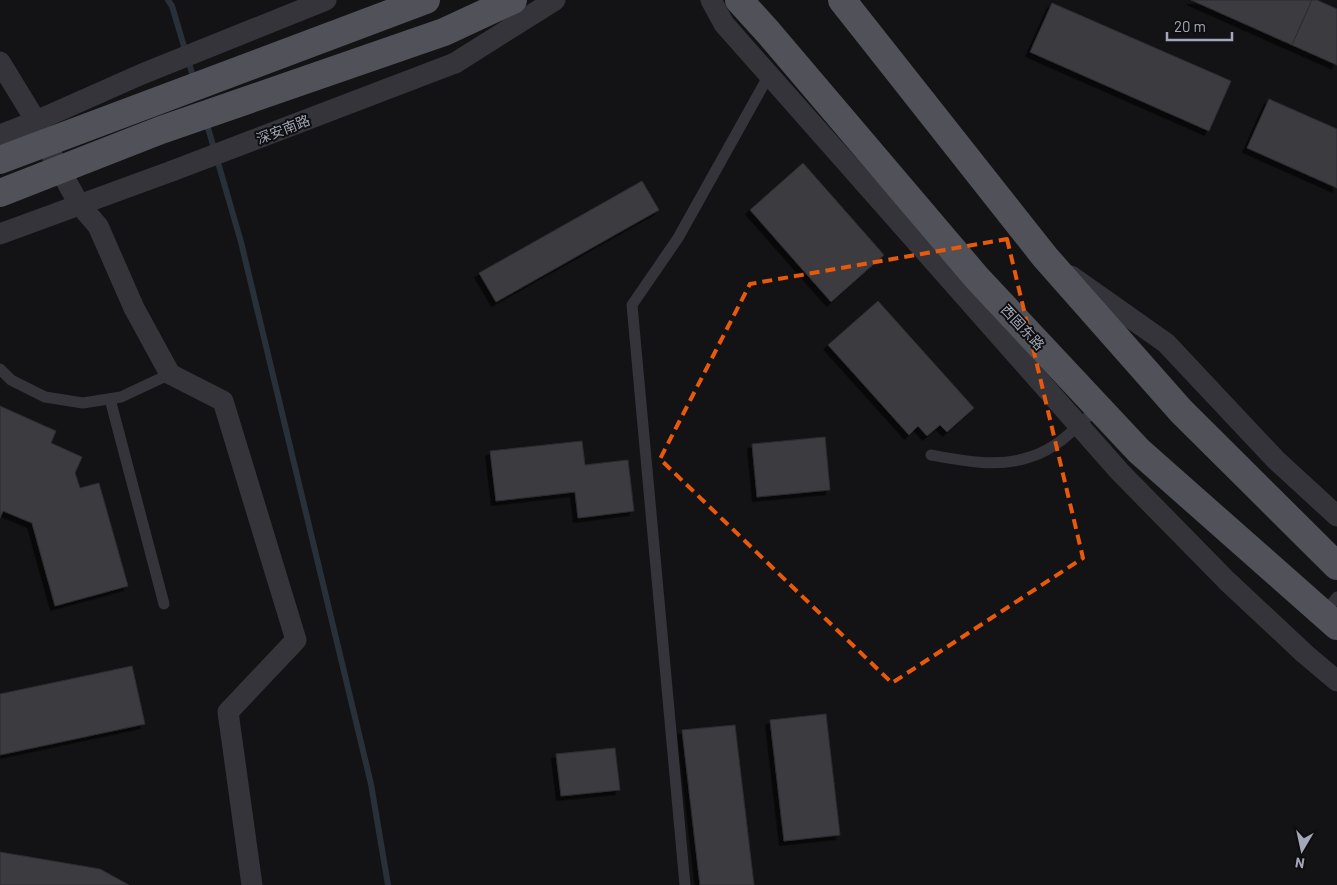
<svg xmlns="http://www.w3.org/2000/svg" width="1337" height="885" font-family="Barlow,'Noto Sans SC',sans-serif">
	<style>
		.lines { fill: none; stroke-linecap: round; stroke-linejoin: round }
		.stream { stroke: #28303a; stroke-width: 6 }
		.building { fill: #3a3b40; stroke: #2d2d31; filter: url(#shadow) }
		.service { stroke: #34343a; stroke-width: 11 }
		.minor { stroke: #34343a; stroke-width: 21 }
		.primary { stroke: #505159; stroke-width: 28 }
		.minor-bridge { stroke: #34343a; stroke-width: 21 }
		.marked { fill: none; stroke: #e8590c; stroke-width: 4; stroke-dasharray: 10 6; stroke-linejoin: round }
		.labels { text-anchor: middle; dominant-baseline: central; stroke-width: 4; stroke-linejoin: round; paint-order: stroke }
		.street-label { font-size: 14px; fill: #a3a7b7; stroke: #0e0e10 }
	</style>
	<defs>
		<filter id="shadow"><feDropShadow dx="-4.5" dy="4.5" stdDeviation="0" flood-color="#0009"/></filter>
	</defs>
	<rect width="100%" height="100%" fill="#131315"/>
	<g class="lines">
		<g class="stream">
			<path d="M168,0L172,6L194,80"/>
			<path d="M206,121L241,242L371,784L388,885"/>
		</g>
	</g>
	<g class="building">
		<path d="M1191,0H1312L1292,45Z"/>
		<path d="M1312,0H1317L1337,9V65L1292,45Z"/>
		<path d="M1052,3L1231,81L1209,131L1030,52Z"/>
		<path d="M1269,99L1337,129V188L1247,148Z"/>
		<path d="M803,163L884,255L831,302L750,210Z"/>
		<path d="M642,181L659,210L496,302L479,273Z"/>
		<path d="M878,301L974,408L947,432L940,425L927,436L918,426L909,435L828,345Z"/>
		<path d="M0,406L56,431L51,443L82,457L75,473L80,488L99,483L128,586L55,606L32,523L3,511L0,518Z"/>
		<path d="M825,437L830,490L757,497L752,444Z"/>
		<path d="M582,441L585,465L628,460L634,511L578,518L575,492L496,501L490,451Z"/>
		<path d="M132,666L145,724L0,755V694Z"/>
		<path d="M826,714L840,835L784,841L770,720Z"/>
		<path d="M735,725L754,885H700L682,730Z"/>
		<path d="M615,748L620,790L561,796L556,754Z"/>
		<path d="M0,852L100,869L129,885H0Z"/>
	</g>
	<g class="lines">
		<g class="service">
			<path d="M0,369L11,380L45,397L83,403L121,397L170,374"/>
			<path d="M110,399L164,604"/>
			<path d="M931,455C963,461 998,468 1030,457C1057,449 1078,426 1098,407"/>
			<path d="M1323,614L1337,597"/>
			<path d="M685,885L632,305L678,238L769,75"/>
		</g>
		<g class="minor">
			<path d="M711,0L724,24L1120,472L1227,581L1305,654L1337,681"/>
			<path d="M0,62L36,121L45,143L79,204L98,226L134,308L170,374L223,401L296,640L228,712L252,885"/>
			<path d="M455,63L555,0"/>
			<path d="M0,135L36,121L142,74L326,0"/>
			<path d="M0,234L172,171"/>
			<path d="M1071,276L1166,343L1276,460L1337,516"/>
		</g>
		<g class="primary">
			<path d="M739,0L768,32L977,278L1139,451L1337,626"/>
			<path d="M842,0L1045,257L1181,411L1337,566"/>
			<path d="M0,160L426,0"/>
			<path d="M0,193L161,130L444,32L513,0"/>
		</g>
		<path class="minor-bridge" d="M172,171L455,63"/>
	</g>
	<path class="marked" d="M1007,239L1083,558L892,683L660,459L750,284Z"/>
	<g class="labels">
		<g class="street-label">
			<text transform="translate(283 129) rotate(-21)">深安南路</text>
			<text transform="translate(1023 327) rotate(47)">西固东路</text>
		</g>
	</g>
	<g transform="translate(1302 850) rotate(189)" stroke="#0e0e10" stroke-width="4" paint-order="stroke">
	<path d="M0-4L9 19L0 12L-9 19Z" fill="#a3a7b7"/>
	<text y="-8" font-size="14" font-weight="bold" text-anchor="middle" fill="#a3a7b7">N</text>
	</g>
	<path d="M1167 32v8h65v-8" fill="none" stroke="#a3a7b7" stroke-width="2.5"/>
	<text x="1174" y="32" font-size="15" fill="#a3a7b7" stroke="#0e0e10" stroke-width="4" paint-order="stroke">20 m</text>
</svg>
